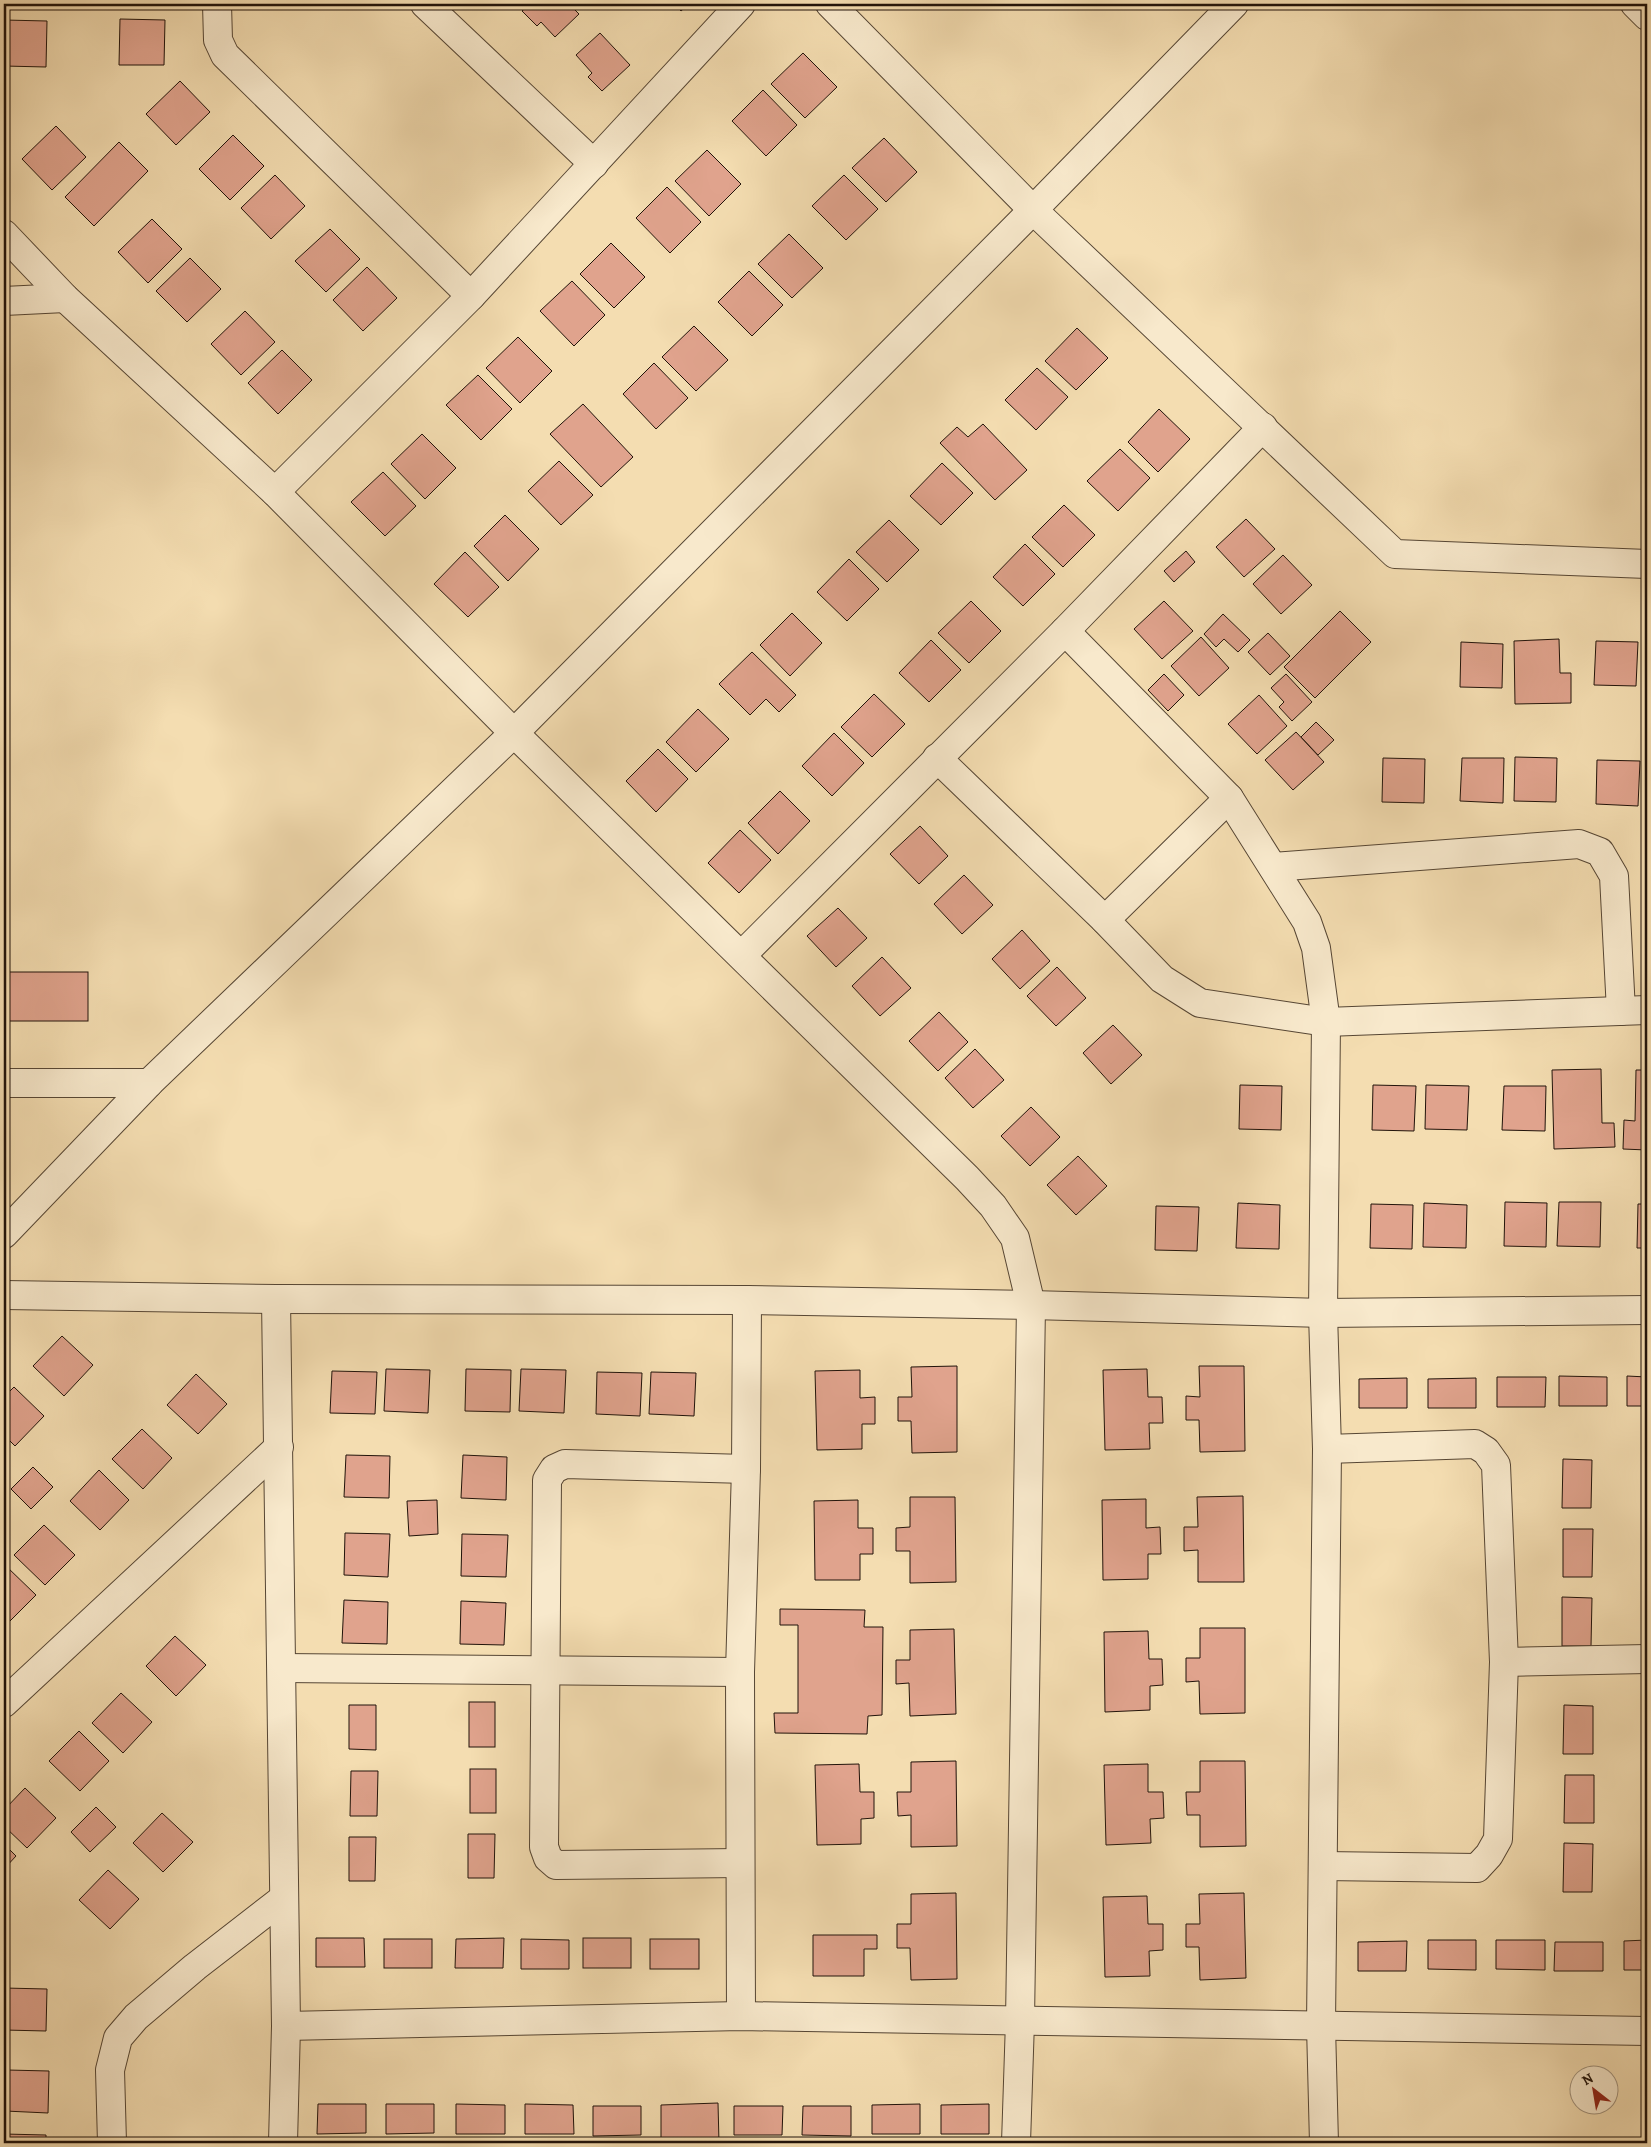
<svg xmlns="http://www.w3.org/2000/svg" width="1651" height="2147" font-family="Alegreya,serif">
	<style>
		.building { fill: #e0a38d; stroke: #21130a }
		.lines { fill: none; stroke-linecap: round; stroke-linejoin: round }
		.minor-casing { stroke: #564634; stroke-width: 30 }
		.minor { stroke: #f8e9cc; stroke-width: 28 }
	</style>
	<rect width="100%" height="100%" fill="#f4ddb1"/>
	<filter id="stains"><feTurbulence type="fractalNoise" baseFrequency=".004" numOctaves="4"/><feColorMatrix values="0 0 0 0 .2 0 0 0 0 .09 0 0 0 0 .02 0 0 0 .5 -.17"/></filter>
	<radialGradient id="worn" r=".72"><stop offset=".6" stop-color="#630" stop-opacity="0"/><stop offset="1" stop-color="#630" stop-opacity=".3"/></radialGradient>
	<g class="building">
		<path d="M530,4H569L579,14L555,37L541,22L537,26L522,11Z"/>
		<path d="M674,4H689L681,11Z"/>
		<path d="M120,19L165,20L164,65H119Z"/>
		<path d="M4,20L47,21L46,67L4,66Z"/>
		<path d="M600,33L630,65L602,91L588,77L592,73L576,55Z"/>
		<path d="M803,53L837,87L805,118L771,84Z"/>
		<path d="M180,81L210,112L176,145L146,114Z"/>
		<path d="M763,90L797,125L766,156L732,121Z"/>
		<path d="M56,126L86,157L52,190L22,159Z"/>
		<path d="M233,135L264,166L230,200L199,169Z"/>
		<path d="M884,138L917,172L886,202L852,168Z"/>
		<path d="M119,142L148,171L94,226L65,197Z"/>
		<path d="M707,150L741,184L709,216L675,181Z"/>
		<path d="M275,175L305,206L271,239L241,208Z"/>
		<path d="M844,175L878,209L846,240L812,206Z"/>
		<path d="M667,187L701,222L670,253L636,218Z"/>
		<path d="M152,219L182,249L148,283L118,252Z"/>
		<path d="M330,229L360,259L326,292L295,261Z"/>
		<path d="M789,234L823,268L792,298L758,264Z"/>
		<path d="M611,243L645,277L614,308L580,274Z"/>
		<path d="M190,258L221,289L187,322L156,291Z"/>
		<path d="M367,267L397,298L363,331L333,300Z"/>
		<path d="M749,271L783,305L752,336L718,302Z"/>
		<path d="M572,281L605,315L574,346L540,311Z"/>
		<path d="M245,311L275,342L241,375L211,344Z"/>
		<path d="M694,326L728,360L696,391L662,357Z"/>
		<path d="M1077,328L1108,358L1076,390L1045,361Z"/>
		<path d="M518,337L552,371L520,403L486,368Z"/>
		<path d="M282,350L312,380L278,414L248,383Z"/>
		<path d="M654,363L688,398L656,429L623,394Z"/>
		<path d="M1037,368L1068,397L1036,430L1005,400Z"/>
		<path d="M478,375L512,409L481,440L446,405Z"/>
		<path d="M583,404L633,457L601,487L550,434Z"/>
		<path d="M1159,409L1190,439L1158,472L1128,442Z"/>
		<path d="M983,424L1027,470L995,500L940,443L957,427L968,437Z"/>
		<path d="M422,434L456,468L425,499L391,464Z"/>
		<path d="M1120,449L1150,478L1118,511L1087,481Z"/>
		<path d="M559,461L593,495L561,525L528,491Z"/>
		<path d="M942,463L973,493L941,525L910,496Z"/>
		<path d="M383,472L416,506L385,536L351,502Z"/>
		<path d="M1064,505L1095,535L1063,567L1032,537Z"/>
		<path d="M505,515L539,549L508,581L474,546Z"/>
		<path d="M1246,519L1275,549L1244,577L1216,547Z"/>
		<path d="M889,520L919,550L887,582L856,552Z"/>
		<path d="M1025,544L1055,574L1023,606L993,577Z"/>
		<path d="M1186,551L1195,562L1174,582L1164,571Z"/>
		<path d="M465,552L499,587L468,617L434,584Z"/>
		<path d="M1283,555L1312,585L1281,614L1253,584Z"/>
		<path d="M849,559L879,589L847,621L817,592Z"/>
		<path d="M971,601L1001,631L969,663L938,633Z"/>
		<path d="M1164,601L1193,631L1162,659L1134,629Z"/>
		<path d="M1340,611L1371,642L1315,698L1284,667Z"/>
		<path d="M792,613L822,643L790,676L760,645Z"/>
		<path d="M1223,614L1250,640L1238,652L1224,639L1216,647L1204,634Z"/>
		<path d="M1268,633L1290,656L1270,675L1248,652Z"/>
		<path d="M1201,637L1229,668L1199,696L1171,666Z"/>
		<path d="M1559,639L1560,673H1571V703L1515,704L1514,641Z"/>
		<path d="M931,640L961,670L929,702L899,673Z"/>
		<path d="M1596,641L1638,642L1636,686L1594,685Z"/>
		<path d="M1461,642L1503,644L1502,688L1460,687Z"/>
		<path d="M752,652L796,695L779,712L766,699L750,715L719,684Z"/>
		<path d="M1164,674L1184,695L1168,711L1148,690Z"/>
		<path d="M1286,674L1312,702L1292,721L1279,707L1284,702L1271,688Z"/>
		<path d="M874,694L905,724L872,757L841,727Z"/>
		<path d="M1259,695L1287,726L1257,754L1228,724Z"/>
		<path d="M698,709L729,739L696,772L666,742Z"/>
		<path d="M1316,722L1334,740L1318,755L1301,737Z"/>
		<path d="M1296,732L1324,762L1293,790L1265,760Z"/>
		<path d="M834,733L864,763L832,796L802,766Z"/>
		<path d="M658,749L688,779L656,812L626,781Z"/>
		<path d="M1515,757L1557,758L1556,802L1514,801Z"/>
		<path d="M1383,758L1425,759L1424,803L1382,802Z"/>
		<path d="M1462,758H1504L1503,803L1460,801Z"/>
		<path d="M1597,760L1640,761L1638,806L1596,804Z"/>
		<path d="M780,791L810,821L778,854L748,823Z"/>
		<path d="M920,826L948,856L919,884L890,854Z"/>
		<path d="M740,830L771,860L739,893L708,863Z"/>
		<path d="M964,875L993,905L962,934L934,904Z"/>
		<path d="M838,908L867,938L836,967L807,936Z"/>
		<path d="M1022,930L1050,961L1020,989L992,959Z"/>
		<path d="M882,957L911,988L880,1016L852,986Z"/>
		<path d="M1057,967L1086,998L1056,1026L1027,996Z"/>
		<rect x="4" y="972" width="84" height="49"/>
		<path d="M939,1012L968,1042L938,1071L909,1041Z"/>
		<path d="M1113,1025L1142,1055L1111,1084L1083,1053Z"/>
		<path d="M975,1049L1004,1080L973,1108L945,1078Z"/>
		<path d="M1601,1069L1602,1123H1614L1615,1147L1554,1149L1552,1070Z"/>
		<path d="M1636,1070H1647V1150L1623,1149L1624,1120L1635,1121Z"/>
		<path d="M1240,1085L1282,1086L1281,1130L1239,1129Z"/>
		<path d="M1373,1085L1416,1086L1414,1131L1372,1130Z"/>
		<path d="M1426,1085L1469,1086L1467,1130L1425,1129Z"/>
		<path d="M1504,1086H1546L1545,1131L1502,1130Z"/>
		<path d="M1031,1107L1060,1137L1030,1166L1001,1136Z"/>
		<path d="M1078,1156L1107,1186L1076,1215L1047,1185Z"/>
		<path d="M1505,1202L1547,1203L1546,1247L1504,1246Z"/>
		<path d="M1559,1202H1601L1600,1247L1557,1246Z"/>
		<path d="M1238,1203L1280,1205L1279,1249L1236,1248Z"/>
		<path d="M1424,1203L1467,1205L1466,1248L1423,1247Z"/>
		<path d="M1371,1204L1413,1205L1412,1249L1370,1248Z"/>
		<path d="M1638,1204H1647V1248H1637Z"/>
		<path d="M1156,1206L1199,1207L1197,1251L1155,1250Z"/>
		<path d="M62,1336L93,1365L64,1396L33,1366Z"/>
		<path d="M957,1366V1452L912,1453L911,1421H898V1397H912L911,1367Z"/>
		<path d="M1199,1366H1244L1245,1451L1200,1452L1199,1420H1186V1396L1200,1397Z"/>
		<path d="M386,1369L430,1370L428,1413L384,1411Z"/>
		<path d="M466,1369L511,1370L510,1412L465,1411Z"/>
		<path d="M521,1369L566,1370L564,1413L519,1411Z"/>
		<path d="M1147,1369L1148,1397H1162L1163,1423H1149L1150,1449L1105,1450L1103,1370Z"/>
		<path d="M860,1370V1398L875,1397V1424H862V1449L817,1450L815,1371Z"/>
		<path d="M332,1371L377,1372L375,1414L330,1413Z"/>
		<path d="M597,1372L642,1373L640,1416L596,1414Z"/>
		<path d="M651,1372L696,1373L694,1416L649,1414Z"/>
		<path d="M196,1374L227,1404L198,1434L167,1405Z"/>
		<path d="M1559,1376L1607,1377V1406H1559Z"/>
		<path d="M1627,1376L1647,1377V1406H1627Z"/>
		<path d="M1497,1377H1546L1545,1407H1497Z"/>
		<path d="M1407,1378V1408H1359V1379Z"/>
		<path d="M1476,1378V1408H1428V1379Z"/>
		<path d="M14,1387L44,1416L15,1446L4,1435V1397Z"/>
		<path d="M142,1429L172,1458L143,1489L112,1459Z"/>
		<path d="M346,1455L390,1456L389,1498L344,1497Z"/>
		<path d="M463,1455L507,1457L506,1500L461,1498Z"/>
		<path d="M1563,1459L1592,1460L1591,1508H1562Z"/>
		<path d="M33,1467L53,1487L31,1509L11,1489Z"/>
		<path d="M99,1470L129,1500L100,1530L70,1501Z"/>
		<path d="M1243,1496L1244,1582H1198V1550L1184,1551V1527H1198L1197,1497Z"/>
		<path d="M910,1497H955L956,1582L910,1583V1551H896V1528L910,1527Z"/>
		<path d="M1146,1499V1528L1160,1527L1161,1554H1148V1579L1103,1580L1102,1500Z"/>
		<path d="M437,1500L438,1534L409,1536L407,1501Z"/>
		<path d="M858,1500V1528H873V1554H860V1580H815L814,1501Z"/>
		<path d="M44,1525L75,1555L45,1585L14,1555Z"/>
		<path d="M1563,1529H1593L1592,1577H1563Z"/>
		<path d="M345,1533L390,1534L388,1577L344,1575Z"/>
		<path d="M462,1534L508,1535L506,1577L461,1576Z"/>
		<path d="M6,1566L36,1595L6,1625L4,1623V1567Z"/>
		<path d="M1562,1597L1592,1598L1591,1646H1562Z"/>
		<path d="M344,1600L388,1602L387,1644L342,1643Z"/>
		<path d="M461,1601L506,1603L504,1645L460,1644Z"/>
		<path d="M780,1609L865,1610L864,1627H883L882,1715L868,1716L867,1734L775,1733L774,1713H798V1625H780Z"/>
		<path d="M1200,1628H1245V1713L1200,1714L1199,1681L1186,1682V1658H1200Z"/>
		<path d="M954,1629L956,1714L910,1716L909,1683L896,1684V1660H910V1630Z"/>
		<path d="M1148,1631L1149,1659H1162L1163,1685L1150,1686V1710L1105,1712L1104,1632Z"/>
		<path d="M175,1636L206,1665L176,1696L146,1666Z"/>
		<path d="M121,1693L152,1722L123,1753L92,1723Z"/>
		<rect x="469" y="1702" width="26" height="45"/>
		<path d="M349,1705H376V1750L349,1749Z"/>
		<path d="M1564,1705L1593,1706V1754H1563Z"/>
		<path d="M79,1731L109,1761L80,1791L49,1761Z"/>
		<path d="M956,1761L957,1846L911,1847V1815L898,1816L897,1792H911V1762Z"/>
		<path d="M1200,1761H1245L1246,1846L1200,1847V1815H1187L1186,1792H1200Z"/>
		<path d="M859,1764L860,1792H874V1818L861,1819V1844L817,1845L815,1765Z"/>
		<path d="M1148,1764V1792H1163L1164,1818L1150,1819L1151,1843L1106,1845L1104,1765Z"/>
		<rect x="470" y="1769" width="26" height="44"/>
		<path d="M351,1771H378L377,1816H350Z"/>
		<path d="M1565,1775H1594V1823H1564Z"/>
		<path d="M25,1788L56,1818L27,1848L4,1826V1810Z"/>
		<path d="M96,1807L116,1827L90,1852L71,1832Z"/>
		<path d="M162,1813L193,1842L163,1872L133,1843Z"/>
		<path d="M468,1834H495L494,1878H468Z"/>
		<path d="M349,1837H376L375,1881H349Z"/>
		<path d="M1564,1843L1593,1844L1592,1892H1563Z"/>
		<path d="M4,1844L16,1856L4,1869Z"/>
		<path d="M108,1870L139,1899L110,1929L79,1900Z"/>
		<path d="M956,1893L957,1979L911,1980L910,1948H897V1924H911V1894Z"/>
		<path d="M1244,1893L1246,1978L1200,1980L1199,1947H1186V1924H1200L1199,1894Z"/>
		<path d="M1147,1896L1148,1924H1163V1950L1149,1951L1150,1976L1105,1977L1103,1897Z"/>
		<path d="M813,1935H877V1949H864V1976H813Z"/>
		<path d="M316,1938H364L365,1967H316Z"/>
		<path d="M504,1938L503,1968H455L456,1939Z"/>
		<rect x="583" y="1938" width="48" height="30"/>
		<rect x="384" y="1939" width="48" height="29"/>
		<path d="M521,1939L569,1940V1969H521Z"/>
		<rect x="650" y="1939" width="49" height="30"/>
		<path d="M1428,1940H1476V1970L1428,1969Z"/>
		<path d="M1496,1940H1545V1970L1496,1969Z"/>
		<path d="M1647,1940V1970H1624V1941Z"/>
		<path d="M1407,1941L1406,1971H1358V1942Z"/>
		<path d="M1555,1942H1603V1971H1554Z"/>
		<path d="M4,1988L47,1989L46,2031L4,2030Z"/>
		<path d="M7,2070L49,2071L48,2113L5,2111Z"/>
		<path d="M718,2103L719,2143H661V2105Z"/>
		<path d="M318,2104H366V2133L317,2134Z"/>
		<path d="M386,2104H434V2133L386,2134Z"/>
		<path d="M456,2104L505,2105V2134H456Z"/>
		<path d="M525,2104L573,2105L574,2134H525Z"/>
		<path d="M920,2104V2134H872V2105Z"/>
		<path d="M989,2104V2134H941V2105Z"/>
		<path d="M593,2106H641V2135L593,2136Z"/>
		<path d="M734,2106H783L782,2135H734Z"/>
		<path d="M803,2106H851V2136L802,2135Z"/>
		<path d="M4,2134L46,2135V2143H4Z"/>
	</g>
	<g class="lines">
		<g class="minor-casing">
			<g id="minor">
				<path d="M217,4L218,40L225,55L471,296"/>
				<path d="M425,4L594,164"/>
				<path d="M830,4L1033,210L1395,554L1647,564"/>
				<path d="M1635,4L1647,16"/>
				<path d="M4,234L65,298L275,492L514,733L967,1178L993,1206L1015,1238L1031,1305L1020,2021L1016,2143"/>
				<path d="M4,301L65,298"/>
				<path d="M275,492L471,296L741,4"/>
				<path d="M1065,631L1229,798L1307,922L1316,948L1326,1022L1323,1313L1327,1449L1321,2026L1324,2143"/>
				<path d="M937,758L1105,920L1162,979L1200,1003L1326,1022L1647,1010"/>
				<path d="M1273,867L1579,844L1600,852L1614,876L1621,1011"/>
				<path d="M1105,920L1229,798"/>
				<path d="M742,955L1065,631L1263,427"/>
				<path d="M4,1083H149"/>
				<path d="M4,1234L149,1083L514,733L1033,210L1234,4"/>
				<path d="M4,1295L276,1299L747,1300L1031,1305L1323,1313L1647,1310"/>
				<path d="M276,1299L286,2026L283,2143"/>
				<path d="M1504,1662L1647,1659"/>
				<path d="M282,1668L740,1672"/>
				<path d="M4,1703L279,1447"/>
				<path d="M740,1863L556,1865L548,1858L544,1847L547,1480L554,1469L565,1464L746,1469"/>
				<path d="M1323,1866L1477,1868L1489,1855L1498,1839L1504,1662L1496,1465L1486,1451L1475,1444L1327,1449"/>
				<path d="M741,2016L740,1672L746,1469L747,1300"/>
				<path d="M286,2026L741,2016L1647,2031"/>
				<path d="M112,2143L110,2070L118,2038L136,2017L195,1967L284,1898"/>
			</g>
		</g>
		<use href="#minor" class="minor"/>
	</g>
	<rect width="1651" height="2147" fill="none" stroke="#f4ddb1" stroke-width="20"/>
	<rect x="5" y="5" width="1641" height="2137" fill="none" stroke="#21130a" stroke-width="2.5"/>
	<rect x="10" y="10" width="1631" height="2127" fill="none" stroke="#21130a"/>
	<g transform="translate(1594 2090) rotate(329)"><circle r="24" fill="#f8e9cc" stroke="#a2937e"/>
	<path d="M0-4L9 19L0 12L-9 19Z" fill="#8f2418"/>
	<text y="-8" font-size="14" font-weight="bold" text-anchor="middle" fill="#21130a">N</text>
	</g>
	<rect width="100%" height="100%" filter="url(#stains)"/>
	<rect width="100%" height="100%" fill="url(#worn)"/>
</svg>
